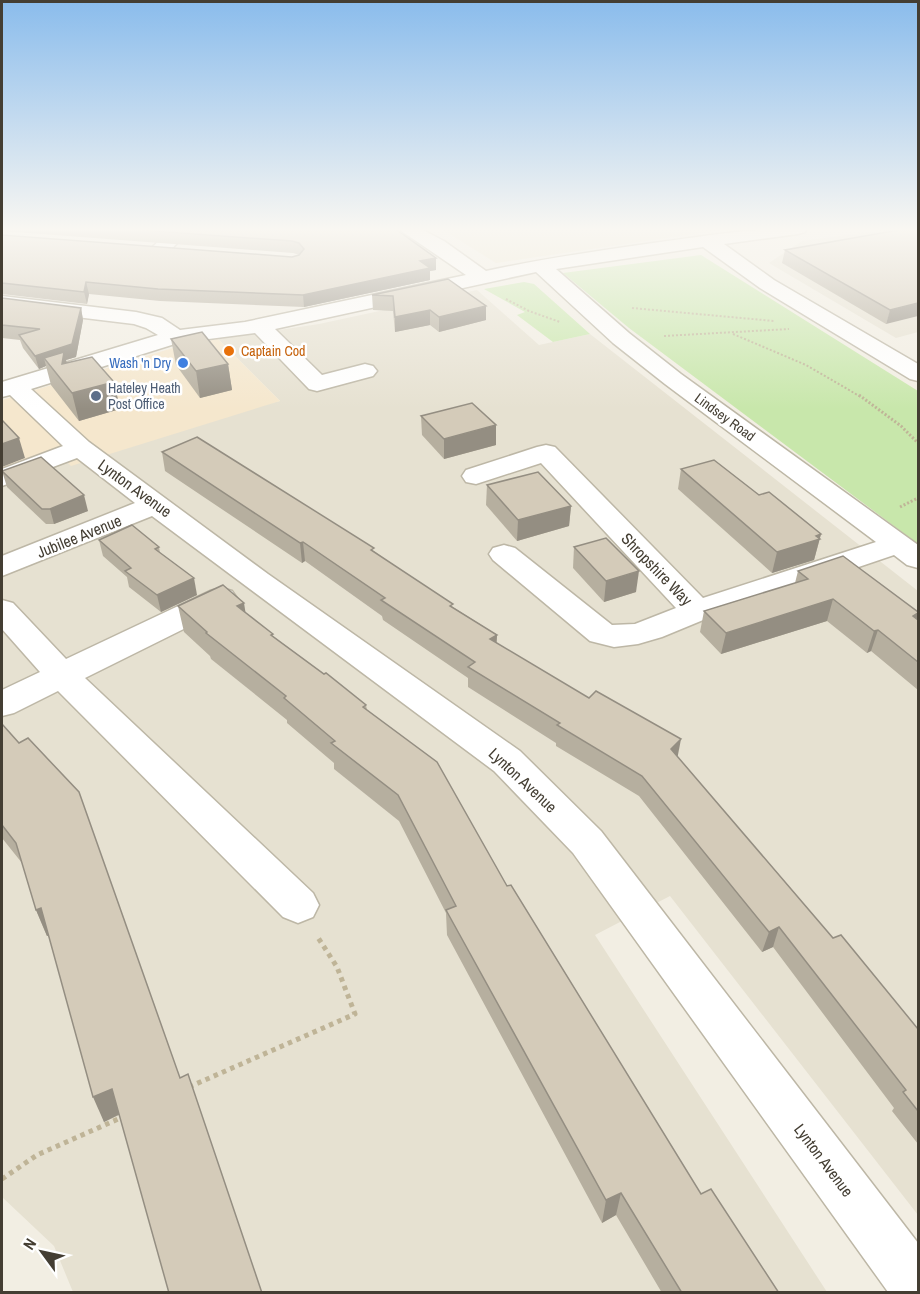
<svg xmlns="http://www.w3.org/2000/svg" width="920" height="1294" font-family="'Archivo Narrow',sans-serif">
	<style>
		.residential { fill: #e6e1d1 }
		.commercial { fill: #f5e7cd }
		.education { fill: #ece5cd }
		.green { fill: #c8e7ab }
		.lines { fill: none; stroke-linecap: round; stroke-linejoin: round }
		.minor-casing { stroke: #bdb7a6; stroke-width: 3 }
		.path-far2 { stroke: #bfb497; stroke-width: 2; stroke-dasharray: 2 2; stroke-linecap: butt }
		.path-far1 { stroke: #bfb497; stroke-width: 3; stroke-dasharray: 2 2; stroke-linecap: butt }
		.path { stroke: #bfb497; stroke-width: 5; stroke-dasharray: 4.5 4.5; stroke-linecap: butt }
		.minor { fill: #fff; fill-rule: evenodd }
		.wall { fill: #b6af9f }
		.shaded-wall { fill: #948e82 }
		.building { fill: #d4cbb9; stroke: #948e82; stroke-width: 1.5 }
		.food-dot { fill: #e8710a; stroke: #fff; stroke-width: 2 }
		.shop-dot { fill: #3f7fe0; stroke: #fff; stroke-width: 2 }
		.service-dot { fill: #5c6f8a; stroke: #fff; stroke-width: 2 }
		.labels { text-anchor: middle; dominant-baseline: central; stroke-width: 5; stroke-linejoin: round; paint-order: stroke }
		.far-food-label { font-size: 14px; fill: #c56008; stroke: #fff; text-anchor: start }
		.far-shop-label { font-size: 14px; fill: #366cbe; stroke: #fff; text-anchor: end }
		.far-service-label { font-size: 14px; fill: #4e5e75; stroke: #fff; text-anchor: start }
		.far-street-label { font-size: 14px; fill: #443e33; stroke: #fff }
		.street-label { font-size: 16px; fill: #443e33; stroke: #fff }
	</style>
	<rect width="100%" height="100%" fill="#f2eee3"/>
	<g class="residential">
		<path d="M901,228H918V332L896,338L769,263L802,241Z"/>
		<path d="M477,290L539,345L590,334L918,591V1215L670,896L595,935L827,1292H73L54,1246L2,1197V470L54,449L280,401L218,339L319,324Z"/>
	</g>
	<path class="commercial" d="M218,339L280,401L71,466L54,449L2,470V400L176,347Z"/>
	<path class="education" d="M440,228H735L496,263Z"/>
	<g class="green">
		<path d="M701,255L918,391V544L629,328L563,273Z"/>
		<path d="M524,282L534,284L590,334L553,342L517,315L525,312L484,289Z"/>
	</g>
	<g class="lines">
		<g class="minor-casing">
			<g id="minor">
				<path d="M173,228H193L165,255H151L148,251Z"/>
				<path d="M397,228H419L444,241L486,271C541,259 597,251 653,243C706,236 753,228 807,228L805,232L798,234L724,244L774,280L918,364V381L910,379L760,288L703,247L556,269L629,333L681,374L918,545V568L907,565L894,555L708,618L662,637L638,644L614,647L590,641L493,560L489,554L493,548L504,545L515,548L612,625L635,624L676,608L541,463L476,484L466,482L462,476L466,470L537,447L546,445L555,447L703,598L876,542L665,384L613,343L536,272L275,329L322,375L365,364L373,366L377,371L373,376L317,391L309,389L255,333L178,343L31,389L89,442L268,574L520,751L601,831L918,1243V1292H888L573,853L494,771L152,516L2,576V556L135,503L77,458L2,486V469L63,446L10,395L2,397V382L158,335L146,328L134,324L2,308V296L136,312L162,318L180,330L245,322L466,275Z"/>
				<path d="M221,588L232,591L237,598L232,605L85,678L313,893L319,905L313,917L298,923L283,917L58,691L14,713L2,716V690L40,672L2,629V600L13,603L66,659L210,591Z"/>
			</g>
		</g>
		<g class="path-far2">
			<path d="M506,299L529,311L560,322"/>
			<path d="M632,308L774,321"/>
			<path d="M733,334L806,365L861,397"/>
			<path d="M664,336L789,329"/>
		</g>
		<g class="path-far1">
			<path d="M859,395L901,426L918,443"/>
			<path d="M900,507L918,498"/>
		</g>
		<g class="path">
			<path d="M189,1087L355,1014L337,967L317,936"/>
			<path d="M2,1179L37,1155L125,1116"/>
		</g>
		<use href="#minor" class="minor"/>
	</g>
	<g class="wall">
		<path d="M2,228H394L436,258V270L430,271V280L304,307L160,301L89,294L87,304L2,294V235L292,257L300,255L293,253L2,231Z"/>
		<path d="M918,228L886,324L782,263L785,250Z"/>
		<path d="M448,279L486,320L439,332L430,325L395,332L393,311L373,310L372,295Z"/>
		<path d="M2,298L81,308L83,320L76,357L66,360L67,363L114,382L120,409L79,421L51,385L46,366L39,369L23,348L20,340L2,338Z"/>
		<path d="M171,339L228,364L232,390L200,398L176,365Z"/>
		<path d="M421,416L496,445L444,459L422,435Z"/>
		<path d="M162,452L374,551L453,607L497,635L496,643L678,757L833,938L918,1029V1144L892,1111L894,1108L773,947L762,952L639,796L556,746V743L468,687V678L383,620L382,616L305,561L302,563L165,471Z"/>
		<path d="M681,469L759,495L821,534L814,560L772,573L678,489Z"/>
		<path d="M2,471L88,511L54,524H46L7,487Z"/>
		<path d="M487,485L571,506L569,526L517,541L486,505Z"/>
		<path d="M99,540L159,547L160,553L197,595L161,612L129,587L127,577L103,556Z"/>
		<path d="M574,547L636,592L604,602L573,568Z"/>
		<path d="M798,571L918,616L917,619L918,620V690L871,651L867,653L827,621L721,654L700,632L704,611L795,583Z"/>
		<path d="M178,606L245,612L274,637L366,705L367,710L507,886L701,1194L779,1293H662L616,1215L602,1223L447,935L446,913L399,821L334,769V763L287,723V720L211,659L210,656L184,632Z"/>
		<path d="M2,724L119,1115L104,1122L49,936H47L36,910L22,863L2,838Z"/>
	</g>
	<g class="shaded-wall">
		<path d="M436,258V270L430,271V280L304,307L303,295L420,261Z"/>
		<path d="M86,282L89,294L87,304L84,292Z"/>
		<path d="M918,303V316L886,324L890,310Z"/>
		<path d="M486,306V320L439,332V317Z"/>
		<path d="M81,308L83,320L76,357L66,360L71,379L44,358L46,366L39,369L35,356Z"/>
		<path d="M430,310V325L395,332V317Z"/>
		<path d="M228,364L232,390L200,398L196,371Z"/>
		<path d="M114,382L120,409L79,421L72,393Z"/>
		<path d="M496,425V445L444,459V439Z"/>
		<path d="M19,438L25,458L2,467V444Z"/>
		<path d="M84,495L88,511L54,524L50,509Z"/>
		<path d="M571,506L569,526L517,541L518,520Z"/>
		<path d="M821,534L814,560L772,573L777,552Z"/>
		<path d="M303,542L305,561L302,563L300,543Z"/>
		<path d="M639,571L636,592L604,602L606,581Z"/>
		<path d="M194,578L197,595L161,612L157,595Z"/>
		<path d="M833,599L827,621L721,654L726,633Z"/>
		<path d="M244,603L248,628L237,606Z"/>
		<path d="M918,613V616L912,634L913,616Z"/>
		<path d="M878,630L871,651L867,653L874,631Z"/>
		<path d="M497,635L496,655L490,639Z"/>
		<path d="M681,739L677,760L671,749Z"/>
		<path d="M41,908L52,934L47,936L36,910Z"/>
		<path d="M779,927L773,947L762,952L769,932Z"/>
		<path d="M112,1089L122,1113L104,1122L93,1097Z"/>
		<path d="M621,1193L616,1215L602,1223L606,1200Z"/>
	</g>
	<g class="building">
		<path d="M112,228H394L436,258L420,261L430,268L303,295L158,289L86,282L84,292L2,283V235L292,257L299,255L304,249L299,243L292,241Z"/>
		<path d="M910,228H918V303L890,310L785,250Z"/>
		<path d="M448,279L486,306L439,317L430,310L395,317L393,296L372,295Z"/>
		<path d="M2,298L81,308L72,344L35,356L19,335L40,329L2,325Z"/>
		<path d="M202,332L228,364L196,371L171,339Z"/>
		<path d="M64,352L62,364L92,357L114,382L72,393L44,358Z"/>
		<path d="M472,403L496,425L444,439L421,416Z"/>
		<path d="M2,420L19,438L2,444Z"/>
		<path d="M197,437L374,548L371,550L453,604L450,606L497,635L490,639L589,698L596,691L681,739L671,749L833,938L841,935L918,1029V1111L903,1092L906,1090L779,927L769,932L642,776L557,725L560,723L468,667L475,662L381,600L385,598L303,542L300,543L162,452Z"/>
		<path d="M41,457L84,495L50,509H42L2,471Z"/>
		<path d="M714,460L759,495L769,492L821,534L816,536L820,539L777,552L681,469Z"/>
		<path d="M538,472L571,506L518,520L487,485Z"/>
		<path d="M132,525L159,547L155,549L194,578L157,595L125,571L131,568L99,540Z"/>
		<path d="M606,538L639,571L606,581L574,547Z"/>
		<path d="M843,556L918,612V613L913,616L918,620V662L878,630L874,631L833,599L726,633L704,611L808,579L798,571Z"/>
		<path d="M223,585L244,603L237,606L273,634L271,635L324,674L326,673L366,705L363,707L437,762L507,886L511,885L701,1194L711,1189L779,1293H682L621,1193L606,1200L446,910L456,906L398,795L331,743L335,741L284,698L286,696L206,633L207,632L178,606Z"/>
		<path d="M2,724L19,743L28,738L79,792L180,1078L188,1074L262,1293H169L112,1089L93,1097L41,908L36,910L16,843L2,825Z"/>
	</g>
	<linearGradient id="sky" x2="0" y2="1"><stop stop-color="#8abcec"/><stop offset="0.56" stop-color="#f9f7f2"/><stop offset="1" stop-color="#f9f7f2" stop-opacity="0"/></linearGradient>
	<rect width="920" height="409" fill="url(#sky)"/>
	<circle class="food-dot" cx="229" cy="351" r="6"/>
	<circle class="shop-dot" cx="183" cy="363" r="6"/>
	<circle class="service-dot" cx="96" cy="396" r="6"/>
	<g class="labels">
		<g class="far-food-label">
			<text x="241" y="351">Captain Cod</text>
		</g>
		<g class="far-shop-label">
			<text x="171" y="363">Wash 'n Dry</text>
		</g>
		<g class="far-service-label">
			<text x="108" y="388">Hateley Heath<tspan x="108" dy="16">Post Office</tspan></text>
		</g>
		<g class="far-street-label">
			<text transform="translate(725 417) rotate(36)">Lindsey Road</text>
		</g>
		<g class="street-label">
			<text transform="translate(135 488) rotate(36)">Lynton Avenue</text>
			<text transform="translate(79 536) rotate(-22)">Jubilee Avenue</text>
			<text transform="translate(657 569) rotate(46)">Shropshire Way</text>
			<text transform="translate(523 780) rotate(43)">Lynton Avenue</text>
			<text transform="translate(824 1160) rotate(53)">Lynton Avenue</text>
		</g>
	</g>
	<rect width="920" height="1294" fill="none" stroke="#443e33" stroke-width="6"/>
	<g transform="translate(42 1252) rotate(303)" stroke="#ffffff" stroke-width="4.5" paint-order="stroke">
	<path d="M0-4.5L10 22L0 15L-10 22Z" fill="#443e33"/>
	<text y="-9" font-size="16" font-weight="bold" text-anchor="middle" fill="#443e33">N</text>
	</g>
</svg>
